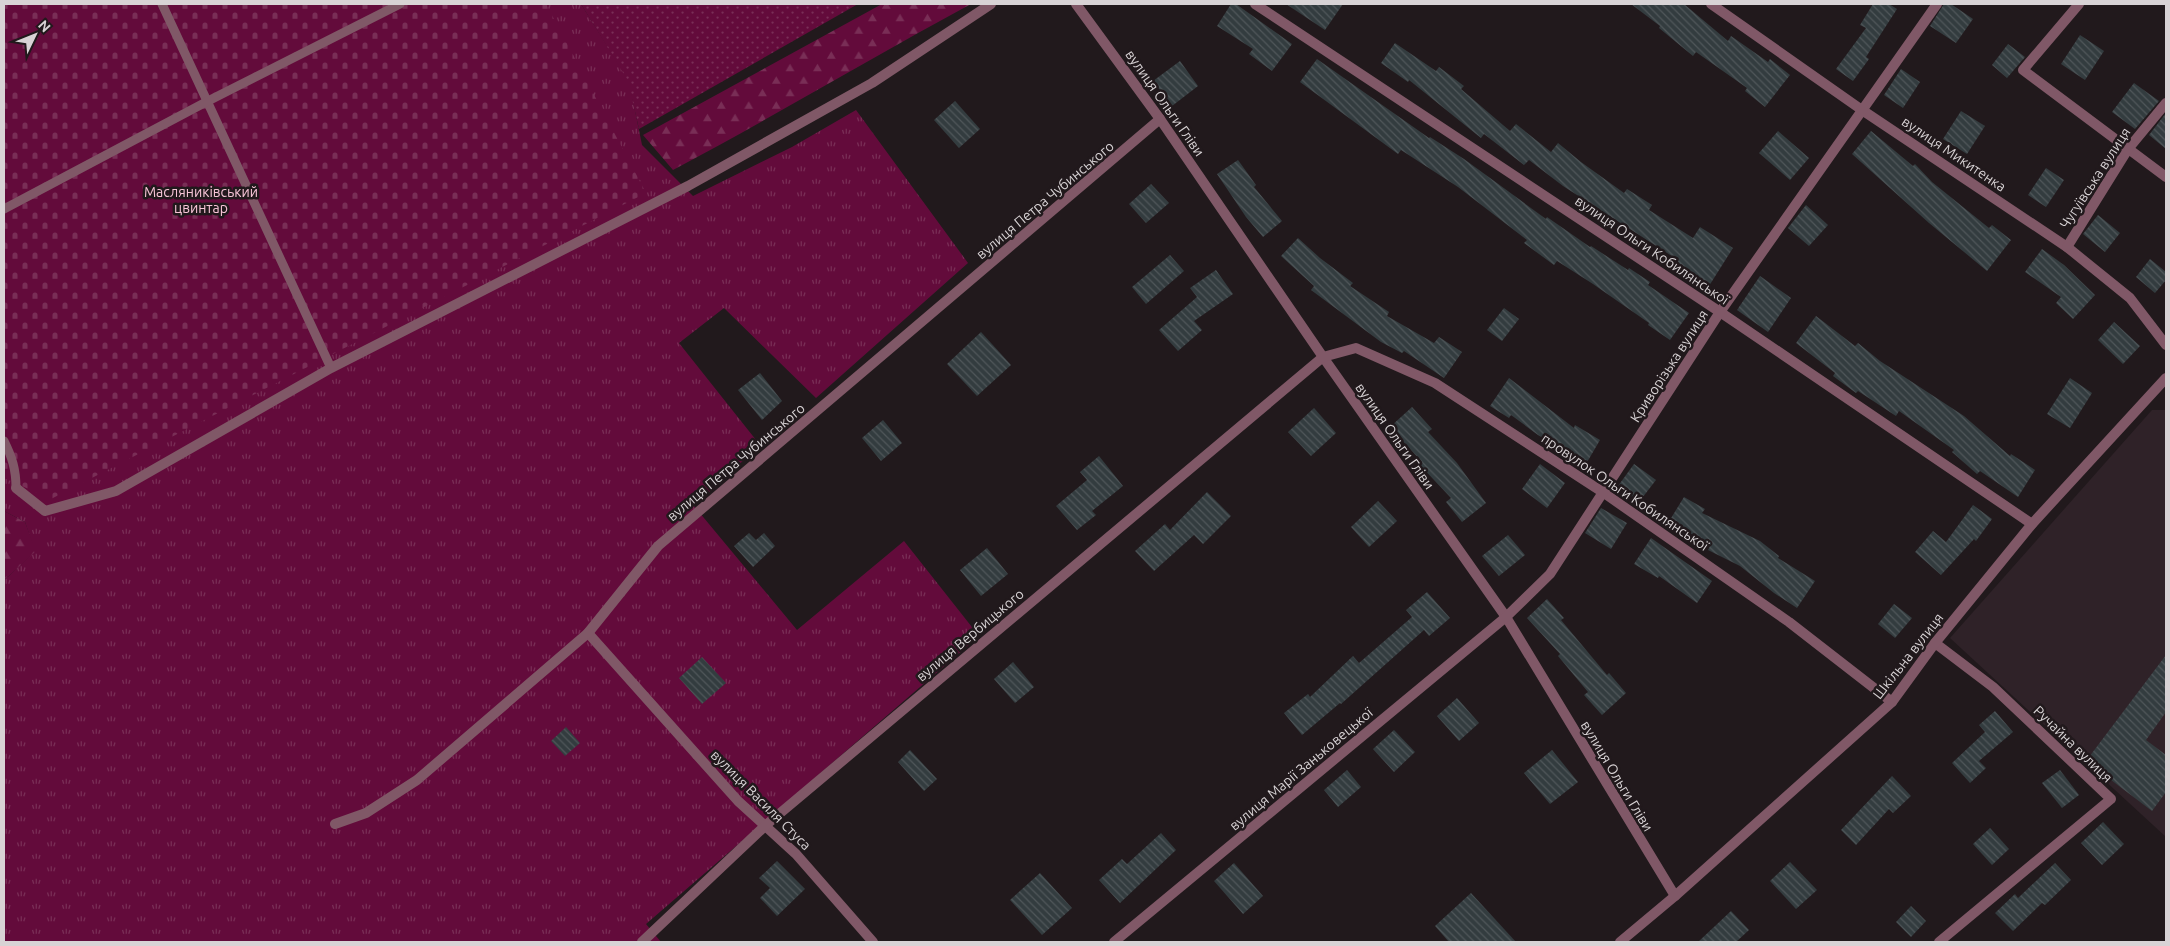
<svg xmlns="http://www.w3.org/2000/svg" width="2170" height="946" font-family="Ubuntu,sans-serif">
	<style>
		.built { fill: #2f2228 }
		.grass { fill: url(#grass-tufts) }
		.forest { fill: url(#forest-firs) }
		.cemetery { fill: url(#cemetery-stones) }
		.garden { fill: url(#garden-dots) }
		.building { fill: url(#building-back-hatch) }
		.lines { fill: none; stroke-linecap: round; stroke-linejoin: round }
		.lane { stroke: #805867; stroke-width: 9 }
		.street { stroke: #805867; stroke-width: 10 }
		.labels { text-anchor: middle; dominant-baseline: central; stroke-width: 5; stroke-linejoin: round; paint-order: stroke }
		.street-label { font-size: 14px; fill: #d8d3d5; stroke: #21191c }
		.park-label { font-size: 14px; fill: #f8c5d8; stroke: #21191c }
	</style>
	<defs>
		<pattern id="grass-tufts" width="24" height="20" patternUnits="userSpaceOnUse" patternTransform="scale(1.25)"><rect width="24" height="20" fill="#630b3b"/><path d="M3 7l-1-3M5 7V3M7 7l1-3M15 17l-1-3M17 17v-4M19 17l1-3" fill="none" stroke="#792e56"/></pattern>
		<pattern id="forest-firs" width="22" height="20" patternUnits="userSpaceOnUse" patternTransform="scale(1.25)"><rect width="22" height="20" fill="#630b3b"/><path d="M5 1l3.5 6h-7zM16 11l3.5 6h-7z" fill="#792e56"/></pattern>
		<pattern id="cemetery-stones" width="16" height="16" patternUnits="userSpaceOnUse" patternTransform="scale(1.25)"><rect width="16" height="16" fill="#630b3b"/><path d="M2 7V4a2 2 0 0 1 4 0v3zM10 15v-3a2 2 0 0 1 4 0v3z" fill="#792e56"/></pattern>
		<pattern id="garden-dots" width="8" height="8" patternUnits="userSpaceOnUse" patternTransform="scale(1.25)"><rect width="8" height="8" fill="#630b3b"/><path d="M2 2h.1M6 6h.1" fill="none" stroke="#792e56" stroke-width="1.8" stroke-linecap="round"/></pattern>
		<pattern id="building-back-hatch" width="6" height="6" patternUnits="userSpaceOnUse" patternTransform="scale(1.25)"><rect width="6" height="6" fill="#333c3f"/><path d="M-1 5l2 2M0 0l6 6M5-1l2 2" fill="none" stroke="#50575a"/></pattern>
	</defs>
	<rect width="100%" height="100%" fill="#21191c"/>
	<path class="built" d="M2152,410H2166V837L1950,638Z"/>
	<path class="grass" d="M4,4H581L629,81L642,145L693,196L792,147L856,110L968,263L816,398L724,308L679,343L760,445L694,506L797,630L904,541L979,636L646,924L661,942H4V579L9,576L35,551L25,522L4,511Z"/>
	<g class="forest">
		<path d="M882,4H971C871,58 773,117 673,170L643,135Z"/>
		<path d="M4,511L25,522L36,551L9,576L4,579Z"/>
	</g>
	<path class="cemetery" d="M4,4H546L646,193L51,499L4,478Z"/>
	<path class="garden" d="M581,4H858L639,129L628,81Z"/>
	<g class="building">
		<path d="M1231,4H1236L1292,44L1272,71L1249,54L1253,49L1217,26Z"/>
		<path d="M1286,4H1343L1325,30Z"/>
		<path d="M1631,4H1684L1728,41L1731,36L1768,62L1770,59L1790,75L1765,107L1745,91L1747,88L1696,52L1693,56L1659,28L1660,26Z"/>
		<path d="M1873,4H1889L1897,9L1866,57L1869,59L1853,81L1836,69L1866,28L1860,25Z"/>
		<path d="M1944,4H1951L1973,19L1956,43L1930,26Z"/>
		<path d="M2080,35L2104,51L2085,80L2061,64Z"/>
		<path d="M1395,43L1436,71L1439,67L1464,86L1461,89L1510,131L1516,124L1551,152L1558,143L1581,162L1624,193L1627,189L1652,205L1649,210L1693,238L1700,227L1733,248L1709,286L1675,264L1678,260L1563,186L1529,160L1524,165L1484,134L1481,138L1409,80L1408,82L1381,63Z"/>
		<path d="M2008,44L2025,57L2007,78L1992,65Z"/>
		<path d="M1317,59L1429,138L1430,137L1464,159L1546,219L1547,217L1590,247L1591,246L1628,270L1629,268L1650,282L1648,285L1689,313L1670,340L1648,325L1649,323L1593,284L1557,261L1554,265L1524,243L1527,240L1458,187L1401,150L1398,154L1300,82Z"/>
		<path d="M1180,61L1198,86L1172,106L1153,81Z"/>
		<path d="M1901,69L1920,82L1903,108L1884,95Z"/>
		<path d="M2134,83L2159,101L2135,129L2112,112Z"/>
		<path d="M955,101L980,129L959,148L934,120Z"/>
		<path d="M1961,111L1985,126L1967,154L1943,139Z"/>
		<path d="M2166,113V149L2149,135Z"/>
		<path d="M1778,131L1809,158L1790,180L1759,153Z"/>
		<path d="M1871,131L1913,166L1915,164L1932,182L1989,228L1992,225L2011,240L1987,271L1929,223L1852,154Z"/>
		<path d="M1238,160L1256,185L1254,187L1282,221L1263,237L1246,217L1217,174Z"/>
		<path d="M2046,168L2064,180L2046,207L2028,195Z"/>
		<path d="M1151,184L1169,203L1146,223L1129,204Z"/>
		<path d="M1806,205L1828,225L1809,246L1788,228Z"/>
		<path d="M2098,215L2120,233L2105,252L2083,234Z"/>
		<path d="M1298,238L1320,258L1353,283L1350,286L1389,312L1387,316L1434,343L1439,337L1462,352L1444,378L1404,351L1402,353L1381,342L1311,290L1314,286L1281,256Z"/>
		<path d="M2042,249L2064,265L2095,295L2073,319L2056,303L2061,297L2025,272Z"/>
		<path d="M1170,255L1184,271L1146,304L1132,287Z"/>
		<path d="M2150,259L2166,272V280L2155,293L2136,277Z"/>
		<path d="M1216,270L1233,294L1194,321L1202,330L1178,351L1159,330L1197,297L1190,288Z"/>
		<path d="M1760,276L1791,298L1768,332L1737,310Z"/>
		<path d="M1504,308L1519,319L1502,341L1487,330Z"/>
		<path d="M1816,316L1855,346L1858,343L1880,361L1964,416L2010,456L2011,454L2035,470L2018,497L1980,471L1977,474L1952,452L1954,450L1899,411L1896,416L1858,391L1856,393L1833,376L1835,373L1796,343Z"/>
		<path d="M2114,322L2140,346L2123,364L2098,340Z"/>
		<path d="M981,332L1011,365L977,396L947,364Z"/>
		<path d="M760,373L782,401L762,420L738,390Z"/>
		<path d="M1509,378L1574,428L1575,425L1600,440L1586,464L1538,435L1511,415L1509,418L1490,406Z"/>
		<path d="M2070,378L2092,393L2070,428L2047,414Z"/>
		<path d="M1412,407L1432,429L1428,432L1457,463L1486,503L1462,522L1446,502L1451,498L1419,464L1422,462L1390,427Z"/>
		<path d="M1314,408L1336,433L1311,456L1288,432Z"/>
		<path d="M883,420L902,443L881,461L862,438Z"/>
		<path d="M1099,456L1123,486L1092,511L1096,515L1077,530L1056,506L1087,480L1080,472Z"/>
		<path d="M1540,464L1565,483L1547,508L1522,489Z"/>
		<path d="M1634,464L1656,480L1639,502L1618,486Z"/>
		<path d="M1207,492L1231,516L1203,544L1194,535L1154,571L1135,551L1165,524L1170,530Z"/>
		<path d="M1684,497L1705,509L1702,513L1760,541L1779,556L1778,558L1815,581L1797,608L1774,593L1740,566L1708,550L1710,546L1687,531L1684,535L1668,523Z"/>
		<path d="M1378,501L1397,521L1369,547L1351,527Z"/>
		<path d="M1973,505L1992,519L1976,541L1974,539L1941,575L1915,552L1933,531L1946,542Z"/>
		<path d="M1601,508L1627,523L1611,549L1585,533Z"/>
		<path d="M749,533L756,540L764,533L775,546L753,567L734,546Z"/>
		<path d="M1508,535L1525,555L1499,576L1482,556Z"/>
		<path d="M1651,538L1712,581L1697,603L1659,576L1658,578L1634,564Z"/>
		<path d="M987,548L1008,574L981,596L960,570Z"/>
		<path d="M1427,592L1450,618L1429,636L1424,630L1341,704L1340,703L1302,735L1284,713L1308,694L1310,697L1353,656L1359,663L1412,617L1406,610Z"/>
		<path d="M1547,599L1564,618L1561,620L1607,675L1609,673L1626,693L1602,715L1584,695L1588,692L1558,656L1560,654L1527,618Z"/>
		<path d="M1894,604L1912,618L1895,638L1878,624Z"/>
		<path d="M2166,655V712L2146,740L2166,755V792L2152,811L2086,761Z"/>
		<path d="M702,657L726,683L702,704L679,678Z"/>
		<path d="M1013,662L1034,687L1015,703L994,679Z"/>
		<path d="M1457,698L1479,723L1459,741L1437,716Z"/>
		<path d="M1995,711L2013,732L1979,761L1986,768L1970,783L1952,763L1985,732L1979,725Z"/>
		<path d="M566,727L580,743L565,756L551,741Z"/>
		<path d="M1394,730L1415,752L1394,772L1373,749Z"/>
		<path d="M910,750L937,779L924,791L898,762Z"/>
		<path d="M1552,750L1578,782L1550,804L1524,773Z"/>
		<path d="M1347,770L1361,787L1338,807L1324,790Z"/>
		<path d="M2060,770L2079,795L2062,808L2042,783Z"/>
		<path d="M1892,776L1911,796L1893,813L1889,809L1856,845L1841,830Z"/>
		<path d="M2103,822L2124,844L2102,865L2081,843Z"/>
		<path d="M1990,828L2009,849L1992,865L1973,844Z"/>
		<path d="M1161,833L1176,850L1120,903L1099,880L1122,859L1127,864Z"/>
		<path d="M777,861L805,889L777,916L760,898L770,888L759,878Z"/>
		<path d="M1790,862L1817,890L1796,909L1770,881Z"/>
		<path d="M1234,863L1263,896L1243,914L1214,881Z"/>
		<path d="M2055,863L2071,880L2045,905L2042,903L2013,931L1995,913L2015,894L2018,898Z"/>
		<path d="M1040,873L1072,908L1042,935L1010,900Z"/>
		<path d="M1471,893L1516,942H1449L1435,926Z"/>
		<path d="M1911,906L1926,921L1911,937L1896,922Z"/>
		<path d="M1731,911L1749,930L1736,942H1698Z"/>
	</g>
	<g class="lines">
		<g class="lane">
			<path d="M162,4L331,368"/>
			<path d="M4,209L208,101L400,4"/>
			<path d="M4,441C12,457 16,469 16,488"/>
		</g>
		<g class="street">
			<path d="M1076,4L1160,119L1323,357L1506,617L1675,896"/>
			<path d="M1255,4L1720,312L2032,524"/>
			<path d="M1711,4L1862,110L2067,247L2130,298L2166,345"/>
			<path d="M2079,4L2023,70L2166,177"/>
			<path d="M2067,247L2128,149L2166,103"/>
			<path d="M16,488L45,511L116,491L331,368L688,186L872,83L991,4"/>
			<path d="M588,633L738,801L796,854L873,942"/>
			<path d="M1935,643L1993,687L2111,799L1939,942"/>
			<path d="M335,824L366,813L417,780L588,633L658,546L1160,119"/>
			<path d="M642,942L766,825L1323,357L1356,348L1435,383L1604,493L1789,622L1892,702"/>
			<path d="M1114,942L1506,617L1550,574L1720,312L1937,4"/>
			<path d="M1620,942L1675,896L1892,702L1935,643L2032,524L2166,378"/>
		</g>
	</g>
	<g class="labels">
		<g class="street-label">
			<text transform="translate(1165 103) rotate(55)">вулиця Ольги Гліви</text>
			<text transform="translate(1954 154) rotate(34)">вулиця Микитенка</text>
			<text transform="translate(2095 178) rotate(-57)">Чугуївська вулиця</text>
			<text transform="translate(1045 200) rotate(-40)">вулиця Петра Чубинського</text>
			<text transform="translate(1652 250) rotate(34)">вулиця Ольги Кобилянської</text>
			<text transform="translate(1669 366) rotate(-57)">Криворізька вулиця</text>
			<text transform="translate(1395 436) rotate(55)">вулиця Ольги Гліви</text>
			<text transform="translate(736 462) rotate(-40)">вулиця Петра Чубинського</text>
			<text transform="translate(1625 492) rotate(34)">провулок Ольги Кобилянської</text>
			<text transform="translate(970 635) rotate(-40)">вулиця Вербицького</text>
			<text transform="translate(1908 656) rotate(-52)">Шкільна вулиця</text>
			<text transform="translate(2073 744) rotate(44)">Ручайна вулиця</text>
			<text transform="translate(1301 769) rotate(-40)">вулиця Марії Заньковецької</text>
			<text transform="translate(1617 776) rotate(59)">вулиця Ольги Гліви</text>
			<text transform="translate(761 800) rotate(45)">вулиця Василя Стуса</text>
		</g>
		<g class="park-label">
			<text x="201" y="192">Масляниківський<tspan x="201" dy="16">цвинтар</tspan></text>
		</g>
	</g>
	<rect width="2170" height="946" fill="none" stroke="#d8d3d5" stroke-width="10"/>
	<g transform="translate(35 35) rotate(47)" stroke="#21191c" stroke-width="4" paint-order="stroke">
	<path d="M0-4L9 19L0 12L-9 19Z" fill="#d8d3d5"/>
	<text y="-8" font-size="14" font-weight="bold" text-anchor="middle" fill="#d8d3d5">N</text>
	</g>
</svg>
